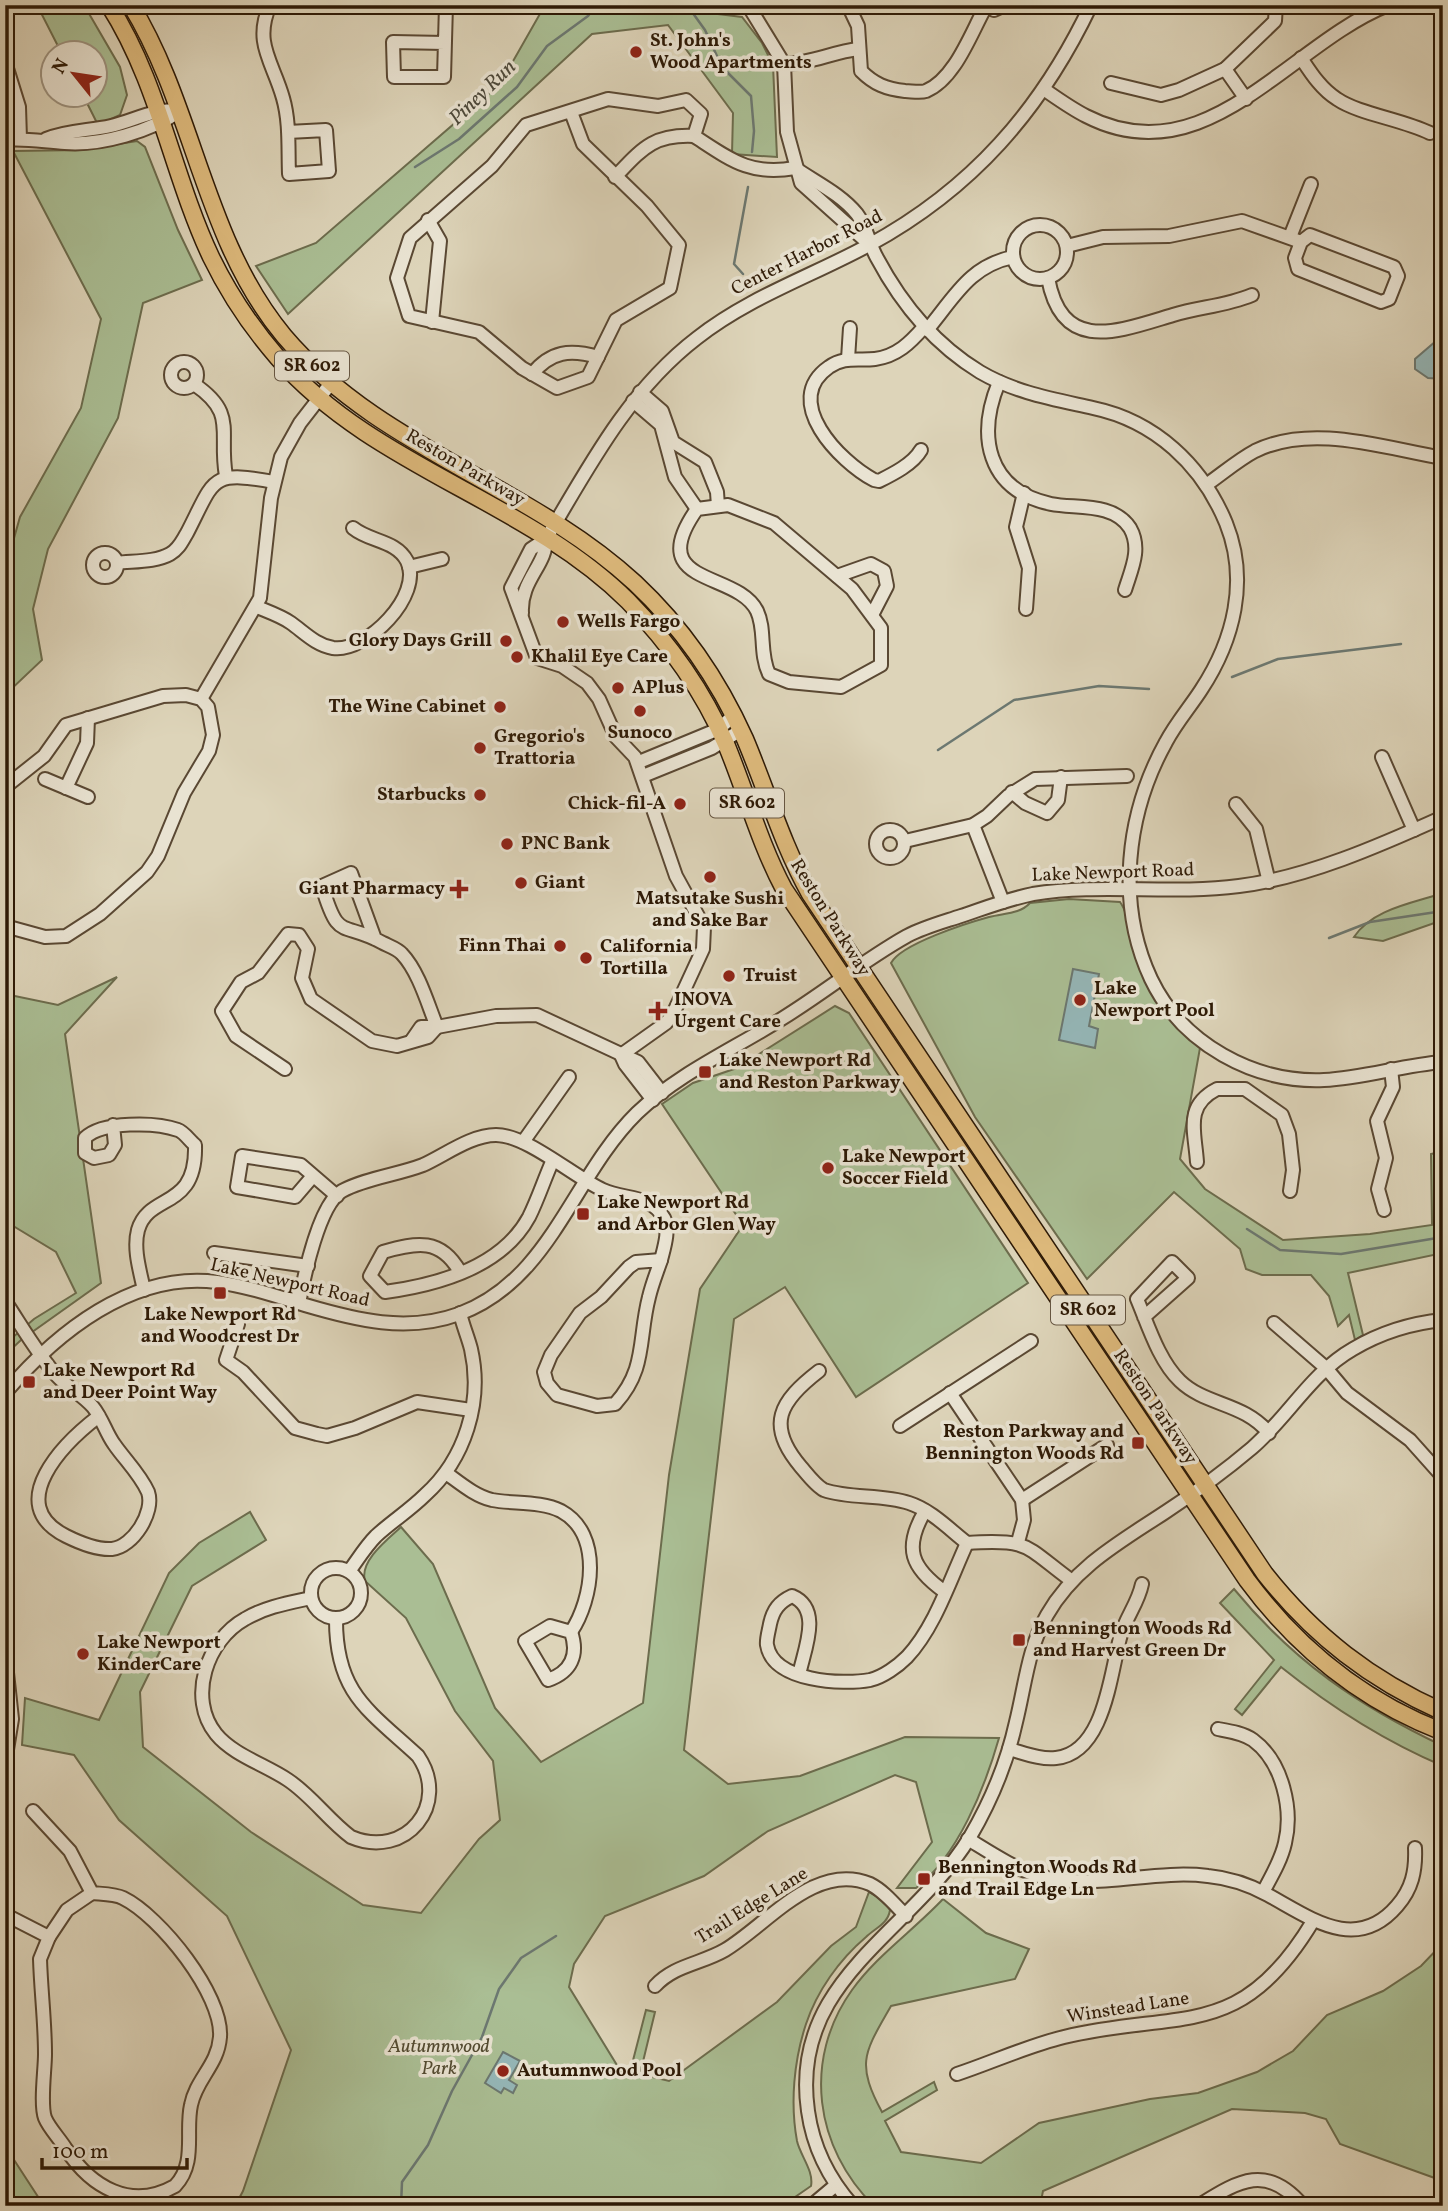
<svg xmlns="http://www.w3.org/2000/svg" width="1448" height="2211" font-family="Vollkorn,serif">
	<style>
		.green { fill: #aabe94; stroke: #6c6c4d; stroke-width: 2 }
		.water { fill: #95b7b8; stroke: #6c7871; stroke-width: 2 }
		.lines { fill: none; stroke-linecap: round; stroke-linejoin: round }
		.stream { stroke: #6c7871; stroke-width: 2.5 }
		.minor-casing { stroke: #5a4833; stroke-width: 16 }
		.major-casing { stroke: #2e1a06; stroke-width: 19 }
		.minor { stroke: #e9e3d2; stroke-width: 12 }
		.major { stroke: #deba7c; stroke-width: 16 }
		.poi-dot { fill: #8f2418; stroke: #e9e3d2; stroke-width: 2.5 }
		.labels { text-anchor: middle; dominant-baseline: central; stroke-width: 7; stroke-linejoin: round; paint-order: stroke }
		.shield { fill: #e9e3d2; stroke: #665643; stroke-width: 2 }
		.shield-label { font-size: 18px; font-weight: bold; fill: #2e1a06 }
		.poi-label { font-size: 19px; font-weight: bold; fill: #2e1a06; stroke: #e9e3d2; text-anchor: start }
		.street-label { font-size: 19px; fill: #2e1a06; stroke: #e9e3d2 }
		.park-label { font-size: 19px; font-style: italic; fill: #534b31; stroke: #e9e3d2 }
		.water-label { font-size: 21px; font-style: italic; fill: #4d493b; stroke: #e9e3d2 }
	</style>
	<rect width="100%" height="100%" fill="#ddd4b9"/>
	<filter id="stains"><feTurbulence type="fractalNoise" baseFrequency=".00286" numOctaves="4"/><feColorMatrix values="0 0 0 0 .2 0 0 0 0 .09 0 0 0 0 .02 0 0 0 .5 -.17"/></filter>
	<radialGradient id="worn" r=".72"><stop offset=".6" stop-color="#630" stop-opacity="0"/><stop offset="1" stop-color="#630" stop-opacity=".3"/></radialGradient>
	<g class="green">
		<path d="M37,5H84L120,67L127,95L120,115L98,125L83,95L94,94V52H61Z"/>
		<path d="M545,5H703L718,14L742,17L762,43L773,65L777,157L732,154L733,113L668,25L592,34L288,314L256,266L316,243L500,84Z"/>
		<path d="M137,141L145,147L178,230L202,280L143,303L118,418L48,549L33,609L42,660L5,695V570L20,517L81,408L101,319L13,151L81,150Z"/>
		<path d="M1443,893V920L1383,941L1354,937C1372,909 1413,903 1443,893Z"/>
		<path d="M1069,899L1120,902C1129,914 1129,935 1133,949C1145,989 1169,1021 1200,1048L1180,1159L1205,1189L1283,1240L1370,1234L1432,1225L1431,1154L1443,1151V1253L1348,1273L1363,1335L1355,1340L1349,1315L1338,1326L1329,1296L1311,1275H1262L1246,1269L1240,1249L1174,1192L1087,1279L975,1117L891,963C901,944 967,923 989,917C1004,913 1020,914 1030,903Z"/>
		<path d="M117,977L65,1034L101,1283L21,1340L5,1355V1344L34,1319L76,1293L56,1252L5,1221V994L58,1005Z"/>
		<path d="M835,1006L849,1013L1028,1283L856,1397L785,1287L734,1319L684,1750L728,1784L800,1776L905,1737L999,1738C985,1787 958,1856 916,1888H897L932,1842L916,1782L895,1775L768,1831L704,1876L605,1916L574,1964L569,1987L620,2070L630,2072L646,2010L655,2012L640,2074L669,2081L777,2002L831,1946L856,1927L869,1892L884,1901L890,1910C888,1924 875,1928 866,1937C839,1960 817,1991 806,2024C794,2060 790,2103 797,2141C800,2155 814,2171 811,2186L782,2206H235L243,2191L291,2050L227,1916L119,1820L74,1755L22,1745L25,1698L99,1720L169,1573L199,1543L250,1512L266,1540L192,1586L140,1692L143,1747L251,1832L363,1905L421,1913L479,1839L500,1820L493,1761L455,1711L406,1618L365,1581C359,1561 388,1539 401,1527L433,1564L495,1708L541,1762L643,1703L669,1475L700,1289L743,1225L662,1104L693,1083L737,1068Z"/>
		<path d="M1234,1589C1294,1662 1359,1706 1443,1746V1766C1384,1741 1331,1707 1281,1667L1242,1715L1235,1709L1274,1660L1220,1603Z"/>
		<path d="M943,1899L986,1933L1029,1949L1015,1979L891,2006C865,2052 855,2062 882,2112L934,2082L937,2090L885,2121L901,2152L981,2163L1039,2123L1150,2099L1198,2093L1257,2072L1293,2051L1327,2015L1383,1991L1421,1966L1443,1943V2181L1340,2144L1326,2119L1305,2113L1232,2109L1043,2191L1040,2206H874C815,2148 802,2060 852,1990C876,1956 914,1930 943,1899Z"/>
		<path d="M5,2146L44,2206H5Z"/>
	</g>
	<g class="water">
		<path d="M1443,335V379L1428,378L1415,369V359Z"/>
		<path d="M1073,969L1099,974L1089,1026L1098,1029L1095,1048L1059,1040Z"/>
		<path d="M503,2052L520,2061L509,2080L517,2085L513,2093L504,2088L501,2093L485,2083Z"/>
	</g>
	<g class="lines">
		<g class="stream">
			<path d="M687,5L705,30L722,67L751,96L754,131L752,152"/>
			<path d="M415,167L459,139L517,87L547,46L588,16L596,5"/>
			<path d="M743,274L734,264L748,187"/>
			<path d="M1232,677L1278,659L1401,644"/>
			<path d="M938,750L1014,700L1099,686L1149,689"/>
			<path d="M1329,938L1370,922L1443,911"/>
			<path d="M1247,1229L1280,1250L1341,1254L1443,1237"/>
			<path d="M401,2206L402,2182L428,2145L452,2091L482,2037L499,1989L521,1958L556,1936"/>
		</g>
		<g class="minor-casing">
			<g id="minor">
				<path d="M270,5C253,43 273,62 283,98C290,122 288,149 289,174L329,171L326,130L288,132"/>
				<path d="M748,5L784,64L787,132L801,183L867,242"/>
				<path d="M848,5L858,26L861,71C874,84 886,89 905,91C911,91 920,93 926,91C955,79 971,33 985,8"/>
				<path d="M983,5L994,10L1005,5"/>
				<path d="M445,43L393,42L394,77H444L446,5"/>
				<path d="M1301,58C1311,73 1321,89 1337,99C1359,114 1401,119 1430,133"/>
				<path d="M5,62L19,107L20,139"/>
				<path d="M784,64C809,64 833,52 858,49"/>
				<path d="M1225,69L1246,99"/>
				<path d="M1111,83L1161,95L1179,90L1225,69L1275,21L1276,5"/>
				<path d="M1045,90C1058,99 1072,109 1086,116C1206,178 1289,44 1388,5"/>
				<path d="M571,112L583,144L647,206L679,245L670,288L616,320L588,377L557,388L522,368L479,332L409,316L397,278L410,238L492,166L526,125L608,99L658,106L686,100L701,114L694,136C731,160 750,176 795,168"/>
				<path d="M46,139C68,130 89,131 111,126C133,121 157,107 180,111"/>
				<path d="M5,140C26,138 45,142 65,143C101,146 151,131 180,111"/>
				<path d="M795,168C815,182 841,194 857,214C867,227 869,244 877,258C902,305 934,344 980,372C1016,393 1053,399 1093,408C1155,421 1202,465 1226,523C1249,580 1234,640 1201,690C1190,707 1176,723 1166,742C1126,814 1116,904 1151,979C1182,1044 1254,1083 1324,1080C1364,1078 1403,1065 1443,1062"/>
				<path d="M615,177C642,149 653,134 694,136"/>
				<path d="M428,220L440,241L432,322"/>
				<circle cx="1040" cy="252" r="27"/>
				<path d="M1310,235L1394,267L1398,276L1389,299L1381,302L1298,269L1295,258L1301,242Z"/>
				<path d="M1290,237L1311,184"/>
				<path d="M1067,246L1103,237L1169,236L1242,221L1301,242"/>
				<path d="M1048,278C1062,355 1119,331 1173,315C1199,307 1226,306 1252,295"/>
				<path d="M927,330C954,298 969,266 1013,257"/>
				<path d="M848,359L850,328"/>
				<circle cx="184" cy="375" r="13"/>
				<path d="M532,374C551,351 570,349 598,357"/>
				<path d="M999,382C977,435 986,490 1051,504C1076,509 1113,502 1130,528C1142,549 1131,570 1125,590"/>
				<path d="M194,384C238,414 218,431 226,476"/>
				<path d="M640,392L662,411L673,442L705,462L717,492L718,506"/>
				<path d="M633,401L661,425L675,477L697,509"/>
				<path d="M921,450C913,464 893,474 879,481L874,480C840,462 780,401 829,367C844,356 858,361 875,359C897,356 910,343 924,327"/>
				<path d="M1206,485C1222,474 1238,460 1255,451C1312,423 1384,448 1443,458"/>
				<path d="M1024,493L1016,527L1029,568L1026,609"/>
				<path d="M728,505L774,523L852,589L881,628V665L841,687L789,682L769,674C759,653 766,630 757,611C737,570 642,587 697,509Z"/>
				<path d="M546,539L531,549L511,588L537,658L562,666L587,683L599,699L616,737L635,757L676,876L704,927L703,949L673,1014L666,1023L621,1055"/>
				<circle cx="105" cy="565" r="12"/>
				<path d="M117,563C134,561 156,562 170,554C179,549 182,541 187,533C215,479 209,470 274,482"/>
				<path d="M409,567L442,559"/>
				<path d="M837,576L871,564L884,571L887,586L872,615"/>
				<path d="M257,607C269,612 281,616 291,623C305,633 316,645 333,648C366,653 424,595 407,561C396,540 370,542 353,528"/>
				<path d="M522,613C520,580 547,565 546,539C589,466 629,390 697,338C749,297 812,276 869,245C972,189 1041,110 1091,5"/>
				<path d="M201,699L260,598L271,498L281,457L300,423L331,383"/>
				<path d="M1382,757L1414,830"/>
				<path d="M639,762L719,729L734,715"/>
				<path d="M643,776L712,748L741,730"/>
				<path d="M45,779L88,797"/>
				<path d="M5,787L44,756L66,725L163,696L186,695L201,699L208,707L213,735L209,751L184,793L158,856L147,872L100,914L66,936L45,937L5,926"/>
				<path d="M66,788L87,743L88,718"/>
				<path d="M1012,792L1025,803L1047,813L1058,800L1061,777"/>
				<path d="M1236,804L1256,829L1269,882"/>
				<path d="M973,825L1003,902"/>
				<circle cx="890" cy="844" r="14"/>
				<path d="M905,841L973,825L987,816L1008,796L1035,779L1127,776"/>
				<path d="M375,939L351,873L322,886C339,943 341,920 383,943C389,946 398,949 402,954C419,972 428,1005 437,1027"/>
				<path d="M412,1040L421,1027H437L496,1016L537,1015L638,1062L662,1093"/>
				<path d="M621,1055L625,1064L653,1100"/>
				<path d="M285,1069L236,1036L222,1011L241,982L258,973L288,934L299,935L308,949L302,978L311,999L372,1041L397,1046L428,1037L437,1027"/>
				<path d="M113,1125L115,1145L109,1155L94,1158L85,1153V1138C102,1121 156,1122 178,1130C184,1132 190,1141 195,1145C197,1211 149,1192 138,1230C133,1249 140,1271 144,1290"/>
				<path d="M523,1142L569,1077"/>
				<path d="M1197,1162C1195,1131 1184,1106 1217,1089H1245L1282,1115L1289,1134L1293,1170L1290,1191"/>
				<path d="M313,1176L295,1197L237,1187L242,1156L301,1165L337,1196"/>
				<path d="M1384,1210L1378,1189L1386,1158L1377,1121L1393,1087L1391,1069"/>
				<path d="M214,1253L308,1266"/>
				<path d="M661,1260C657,1272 652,1284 649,1297C638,1339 647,1369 615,1404L597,1406L557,1395L547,1383L544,1372L551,1355L580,1313L601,1297L629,1267L636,1262Z"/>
				<path d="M460,1272C441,1238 417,1242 383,1252L370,1276L385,1292C437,1285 502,1267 529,1217C538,1199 544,1180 552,1162"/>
				<path d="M5,1301C21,1325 38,1355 57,1376C68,1388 83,1395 93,1407C102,1418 106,1433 114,1444C125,1460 140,1474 148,1492C155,1512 133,1547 112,1549C97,1550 78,1542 66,1536C2,1504 65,1442 99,1416"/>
				<path d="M299,1303C304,1277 319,1204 342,1191C366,1178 397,1175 423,1165C445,1155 471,1135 496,1135C527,1135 574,1177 603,1190C624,1200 651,1194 664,1218C670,1230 664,1248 661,1260"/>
				<path d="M1144,1317L1188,1278L1172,1262L1137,1299C1148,1325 1159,1361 1180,1381C1206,1406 1243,1402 1269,1433"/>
				<path d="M1274,1323L1326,1368L1347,1393L1410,1440L1443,1477"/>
				<path d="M238,1324L226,1360L243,1372L295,1428L317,1434L327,1436L355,1428L417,1402L471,1410"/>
				<path d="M819,1371C780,1401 765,1425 801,1467C807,1474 816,1486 824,1490C850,1499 882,1494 909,1503C931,1510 949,1529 967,1543"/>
				<path d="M5,1393C56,1333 132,1271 217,1282C246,1286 276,1296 305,1305C356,1320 407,1333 459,1314C551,1280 572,1177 637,1113C679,1073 734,1049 783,1018C825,992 864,960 907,936C924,927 943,922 961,916C985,908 1008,899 1033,894C1100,883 1171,895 1239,886C1306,878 1381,845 1443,817"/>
				<path d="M950,1393L1022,1500L1024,1520L1018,1542"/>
				<path d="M900,1426L1031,1341"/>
				<path d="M446,1473C460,1483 475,1496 492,1500C513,1504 541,1501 561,1511C603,1534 593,1599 571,1632"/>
				<path d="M1022,1500L1107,1445"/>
				<path d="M925,1511C903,1548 911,1568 945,1592"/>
				<path d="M967,1543C1031,1539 1023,1545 1072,1581"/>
				<circle cx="336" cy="1593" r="25"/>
				<path d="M350,1570C358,1559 366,1546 376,1536C391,1522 410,1510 425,1495C465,1459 483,1402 471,1349C468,1337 463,1326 460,1313"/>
				<path d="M311,1598C288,1603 265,1607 245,1619C207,1640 187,1698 216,1734C233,1755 266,1765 288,1780C312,1796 328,1820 351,1837C406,1860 451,1804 418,1756C368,1710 336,1693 336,1620"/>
				<path d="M550,1626L571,1632C579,1655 571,1672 548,1680L525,1641Z"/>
				<path d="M5,1654L12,1719L5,1762"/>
				<path d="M799,1675C804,1650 823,1609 792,1596C779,1602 773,1610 770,1624C769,1630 766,1640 767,1645C773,1682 843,1685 870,1680C883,1677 898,1666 907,1657C935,1627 950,1580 967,1543"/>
				<path d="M1218,1729C1229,1731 1243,1733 1253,1740C1283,1762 1293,1810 1285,1843C1281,1861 1271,1877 1263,1892"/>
				<path d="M1009,1749C1024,1753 1041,1760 1056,1758C1104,1753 1110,1676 1120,1638C1125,1618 1138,1604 1142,1584"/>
				<path d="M968,1839C991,1853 1013,1868 1039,1876C1093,1891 1152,1869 1208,1876C1229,1878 1250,1885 1268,1895C1309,1917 1356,1954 1397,1906C1412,1889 1416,1871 1415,1848"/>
				<path d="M5,1909L8,1916L49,1937L40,1959C41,1991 45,2022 45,2054C45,2070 40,2104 45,2118C49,2128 60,2139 66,2149C91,2187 131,2211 175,2186C197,2163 185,2132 191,2105C196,2079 218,2065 220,2037C223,1995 160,1916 123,1898C115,1894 101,1894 92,1893L70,1851L33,1811"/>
				<path d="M49,1937L67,1910L92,1893"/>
				<path d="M655,1986C674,1965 701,1964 725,1950C767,1925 815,1861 870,1884C884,1891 895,1905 906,1916"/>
				<path d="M957,2074C993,2062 1027,2046 1064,2037C1180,2009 1240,2043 1313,1921"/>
				<path d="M811,2206L836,2185"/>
				<path d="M853,2206C829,2179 813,2147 808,2111C789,1980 911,1934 970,1837C991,1801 1007,1763 1016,1722C1025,1686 1028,1648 1047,1615C1075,1566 1122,1541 1167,1511C1196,1492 1226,1470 1252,1448C1288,1417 1311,1373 1353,1349C1380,1333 1412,1323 1443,1320"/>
				<path d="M1198,2206C1237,2182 1266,2162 1303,2206"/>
			</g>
		</g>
		<g class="major-casing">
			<g id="major">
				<path d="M109,5C159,83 172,174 211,257C229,294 251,327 278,358C374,468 526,500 628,601C668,642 703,691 726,744C746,792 759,842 784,889L1247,1580C1298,1649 1363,1701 1443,1732"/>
				<path d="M131,5C195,110 204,240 284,336C379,448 529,485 635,583C681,626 719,681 745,739C767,791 782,844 810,894L1265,1574C1314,1636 1371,1680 1443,1712"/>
			</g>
		</g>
		<use href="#minor" class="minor"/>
		<use href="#major" class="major"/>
	</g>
	<g class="poi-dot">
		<circle cx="636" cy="52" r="7"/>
		<circle cx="563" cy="622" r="7"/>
		<circle cx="506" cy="641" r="7"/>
		<circle cx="517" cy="657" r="7"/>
		<circle cx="618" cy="688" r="7"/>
		<circle cx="500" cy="707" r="7"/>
		<circle cx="640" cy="711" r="7"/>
		<circle cx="480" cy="748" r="7"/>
		<circle cx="480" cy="795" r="7"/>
		<circle cx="680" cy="804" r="7"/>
		<circle cx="507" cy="844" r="7"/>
		<circle cx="710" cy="877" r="7"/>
		<circle cx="521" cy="883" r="7"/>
		<path d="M455.5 878.5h7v7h7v7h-7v7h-7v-7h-7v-7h7z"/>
		<circle cx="560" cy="946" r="7"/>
		<circle cx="586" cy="958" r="7"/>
		<circle cx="729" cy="976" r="7"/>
		<circle cx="1080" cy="1000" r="7"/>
		<path d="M654.5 1000.5h7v7h7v7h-7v7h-7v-7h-7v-7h7z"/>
		<rect x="698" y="1065" width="14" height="14" rx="3.5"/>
		<circle cx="828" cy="1168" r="7"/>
		<rect x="576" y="1207" width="14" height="14" rx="3.5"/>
		<rect x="213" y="1286" width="14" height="14" rx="3.5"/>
		<rect x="22" y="1375" width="14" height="14" rx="3.5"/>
		<rect x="1131" y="1436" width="14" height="14" rx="3.5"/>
		<rect x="1012" y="1633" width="14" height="14" rx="3.5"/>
		<circle cx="83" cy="1654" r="7"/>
		<rect x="917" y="1872" width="14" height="14" rx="3.5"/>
		<circle cx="503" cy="2071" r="7"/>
	</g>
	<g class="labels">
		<g class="shield">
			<rect x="275" y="351.5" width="74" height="29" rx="5"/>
			<rect x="710" y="788.5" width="74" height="29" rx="5"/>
			<rect x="1051" y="1295.5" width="74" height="29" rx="5"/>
		</g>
		<g class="shield-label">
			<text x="312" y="366">SR 602</text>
			<text x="747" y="803">SR 602</text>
			<text x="1088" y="1310">SR 602</text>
		</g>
		<g class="poi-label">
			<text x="650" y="41">St. John's<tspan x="650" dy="22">Wood Apartments</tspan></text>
			<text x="577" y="622">Wells Fargo</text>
			<text x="492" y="641" text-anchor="end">Glory Days Grill</text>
			<text x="531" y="657">Khalil Eye Care</text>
			<text x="632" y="688">APlus</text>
			<text x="486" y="707" text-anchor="end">The Wine Cabinet</text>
			<text x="640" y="733" text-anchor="middle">Sunoco</text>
			<text x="494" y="737">Gregorio's<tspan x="494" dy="22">Trattoria</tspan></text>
			<text x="466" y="795" text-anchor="end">Starbucks</text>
			<text x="666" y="804" text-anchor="end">Chick-fil-A</text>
			<text x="521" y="844">PNC Bank</text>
			<text x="535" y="883">Giant</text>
			<text x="445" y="889" text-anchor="end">Giant Pharmacy</text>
			<text x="710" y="899" text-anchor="middle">Matsutake Sushi<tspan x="710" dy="22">and Sake Bar</tspan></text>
			<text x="546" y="946" text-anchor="end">Finn Thai</text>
			<text x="600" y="947">California<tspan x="600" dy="22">Tortilla</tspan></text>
			<text x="743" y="976">Truist</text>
			<text x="1094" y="989">Lake<tspan x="1094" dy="22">Newport Pool</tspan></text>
			<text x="674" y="1000">INOVA<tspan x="674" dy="22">Urgent Care</tspan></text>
			<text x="719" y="1061">Lake Newport Rd<tspan x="719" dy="22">and Reston Parkway</tspan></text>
			<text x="842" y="1157">Lake Newport<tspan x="842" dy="22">Soccer Field</tspan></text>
			<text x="597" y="1203">Lake Newport Rd<tspan x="597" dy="22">and Arbor Glen Way</tspan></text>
			<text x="220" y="1315" text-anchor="middle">Lake Newport Rd<tspan x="220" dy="22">and Woodcrest Dr</tspan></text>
			<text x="43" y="1371">Lake Newport Rd<tspan x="43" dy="22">and Deer Point Way</tspan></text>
			<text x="1124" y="1432" text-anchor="end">Reston Parkway and<tspan x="1124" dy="22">Bennington Woods Rd</tspan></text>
			<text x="1033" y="1629">Bennington Woods Rd<tspan x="1033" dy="22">and Harvest Green Dr</tspan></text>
			<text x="97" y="1643">Lake Newport<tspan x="97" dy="22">KinderCare</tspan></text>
			<text x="938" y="1868">Bennington Woods Rd<tspan x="938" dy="22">and Trail Edge Ln</tspan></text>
			<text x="517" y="2071">Autumnwood Pool</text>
		</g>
		<g class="street-label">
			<text transform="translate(807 253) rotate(-27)">Center Harbor Road</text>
			<text transform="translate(465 468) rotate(30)">Reston Parkway</text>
			<text transform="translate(1113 873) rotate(-2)">Lake Newport Road</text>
			<text transform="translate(830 918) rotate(58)">Reston Parkway</text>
			<text transform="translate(290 1283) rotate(13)">Lake Newport Road</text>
			<text transform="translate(1155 1407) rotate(56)">Reston Parkway</text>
			<text transform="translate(752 1906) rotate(-32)">Trail Edge Lane</text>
			<text transform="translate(1128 2008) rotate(-9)">Winstead Lane</text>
		</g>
		<g class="park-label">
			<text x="439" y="2047">Autumnwood<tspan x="439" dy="22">Park</tspan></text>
		</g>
		<g class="water-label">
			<text transform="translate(483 93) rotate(-44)">Piney Run</text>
		</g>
	</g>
	<rect width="1448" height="2211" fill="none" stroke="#ddd4b9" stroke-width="28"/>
	<rect x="7" y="7" width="1434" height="2197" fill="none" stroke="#2e1a06" stroke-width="3.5"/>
	<rect x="14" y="14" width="1420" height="2183" fill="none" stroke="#2e1a06" stroke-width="2"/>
	<g transform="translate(74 74) rotate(300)"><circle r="33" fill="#e9e3d2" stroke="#9e9380" stroke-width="2"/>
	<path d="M0-5L12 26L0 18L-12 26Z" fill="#8f2418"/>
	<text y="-10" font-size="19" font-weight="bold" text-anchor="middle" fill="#2e1a06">N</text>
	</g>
	<path d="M42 2158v10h145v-10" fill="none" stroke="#2e1a06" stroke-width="3.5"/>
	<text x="52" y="2158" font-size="21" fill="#2e1a06" stroke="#e9e3d2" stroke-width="5" paint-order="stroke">100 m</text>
	<rect width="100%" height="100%" filter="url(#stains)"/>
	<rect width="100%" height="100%" fill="url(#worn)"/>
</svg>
